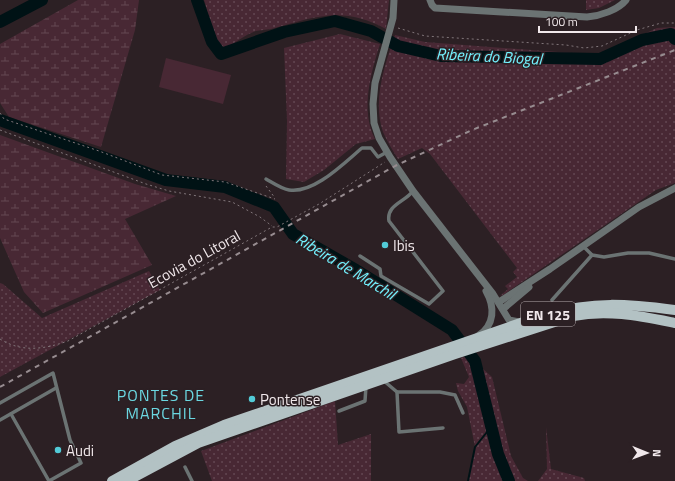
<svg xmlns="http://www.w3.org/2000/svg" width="675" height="481" font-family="'Titillium Web',sans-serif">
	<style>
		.grass { fill: url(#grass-dots) }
		.wetland { fill: url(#wetland-marsh) }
		.garden { fill: #482834 }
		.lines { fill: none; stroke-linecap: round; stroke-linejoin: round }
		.stream { stroke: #001215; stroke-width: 2 }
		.river { stroke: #001215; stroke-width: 12 }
		.path { stroke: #81767a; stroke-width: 1; stroke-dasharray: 2 3; stroke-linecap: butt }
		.lane { stroke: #6b7373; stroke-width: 3.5 }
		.street { stroke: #6b7373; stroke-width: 7 }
		.primary { stroke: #b3c2c4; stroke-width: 10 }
		.rail { stroke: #978c90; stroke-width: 2; stroke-dasharray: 5 5; stroke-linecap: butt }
		.poi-dot { fill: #52cbd7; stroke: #2c2024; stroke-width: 1.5 }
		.labels { text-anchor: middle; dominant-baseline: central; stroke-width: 3; stroke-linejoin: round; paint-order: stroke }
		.shield { fill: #2c2024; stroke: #b6acaf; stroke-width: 1 }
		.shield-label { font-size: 14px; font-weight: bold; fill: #f1e8eb }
		.poi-label { font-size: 15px; fill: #f1e8eb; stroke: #2c2024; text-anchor: start }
		.street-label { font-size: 15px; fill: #f1e8eb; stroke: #2c2024 }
		.water-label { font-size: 16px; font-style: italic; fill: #73f2ff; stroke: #2c2024 }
		.neighbourhood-label { font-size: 16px; letter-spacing: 1px; fill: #6bd7e1; stroke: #2c2024 }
	</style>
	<defs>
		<pattern id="grass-dots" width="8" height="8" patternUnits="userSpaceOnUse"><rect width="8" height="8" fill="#482834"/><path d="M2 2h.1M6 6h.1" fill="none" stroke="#634752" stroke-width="1.8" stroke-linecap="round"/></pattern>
		<pattern id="wetland-marsh" width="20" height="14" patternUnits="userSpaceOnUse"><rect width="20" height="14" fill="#482834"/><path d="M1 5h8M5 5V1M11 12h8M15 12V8" fill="none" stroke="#634752"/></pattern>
	</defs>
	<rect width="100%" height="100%" fill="#2c2024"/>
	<g class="grass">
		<path d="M204,0H389L386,29C343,5 314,17 271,29C266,30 260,30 256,31C244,35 234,44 223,49C208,37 210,16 204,0Z"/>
		<path d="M586,0H615L599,8L586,10Z"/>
		<path d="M675,27V183L656,190L503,295L500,296L508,289L505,286L517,277L513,272L517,268L430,154L422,148L398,159C393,151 387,141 383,132C372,100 385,65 395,35L425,42L598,55L657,28Z"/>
		<path d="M340,34L380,44C371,73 360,110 375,139L356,144L324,170L304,182L286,179L287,121L284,48Z"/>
		<path d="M149,271L160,290L0,377V283L3,284L42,318Z"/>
		<path d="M475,354L482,368L492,377L511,456L523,478L528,481H468L475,447L467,407L458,391L456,383L464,384L469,377L461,358Z"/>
		<path d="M335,401L338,445L371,434V481H212L201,451Z"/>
		<path d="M546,427L551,469L584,478L585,481H538L547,469Z"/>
	</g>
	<g class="wetland">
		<path d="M78,0H139L135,30L101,147L9,117L0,103V44Z"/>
		<path d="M0,135L135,184L176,196L125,219L152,265L43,313L24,292L0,238Z"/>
	</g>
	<path class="garden" d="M166,58L231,75L223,104L159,87Z"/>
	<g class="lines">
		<path class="stream" d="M468,481L475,447L491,427"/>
		<g class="river">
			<path d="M197,0L212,42L221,54L284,32L335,21L371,31L398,46L441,56L600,59L642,40L671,34L675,39"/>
			<path d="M0,22L42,0"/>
			<path d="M0,120L166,180L225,187L274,207L293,234L356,270L452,330L475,361L498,454L509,481"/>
		</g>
		<g class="path">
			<path d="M398,28L425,36L566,45L584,48L602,46L637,30L661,23H675"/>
			<path d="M0,113L4,119L99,151L162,175L225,182L275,199"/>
			<path d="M0,130L146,184L169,191L232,202L260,217L272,226"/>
			<path d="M266,186L275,198"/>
			<path d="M0,339C22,353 45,349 68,341L272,227H277L319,204L385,162"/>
		</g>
		<g class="lane">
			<path d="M266,179C273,183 282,189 289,190C314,194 344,163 362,148H371L378,157L387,152"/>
			<path d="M583,246L592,255L604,257L628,253H649L675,259"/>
			<path d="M360,256L380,269L381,276L429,304L443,291L389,221C386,205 405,202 413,191"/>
			<path d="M552,300L592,255"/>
			<path d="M384,381L397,392H440L455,395L463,413"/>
			<path d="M397,392L399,432L443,428"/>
			<path d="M0,403L53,373L70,440L81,463L49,481"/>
			<path d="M339,411L365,401L366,386"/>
			<path d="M11,414L49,481"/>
			<path d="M0,420L56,388"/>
			<path d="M185,467L192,481"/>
		</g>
		<g class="street">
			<path d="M394,0L393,18L375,83L373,104L374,123L379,138L390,157L413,191L493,294L509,320L519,322"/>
			<path d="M430,0L432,5L435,8L587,17C600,16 618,10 626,0"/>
			<path d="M499,302L550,269L639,207L675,188"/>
			<path d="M503,309L529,287"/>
			<path d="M478,336C495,325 495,307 486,291"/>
		</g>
		<g class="primary">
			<path d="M112,481L175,446L224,425L547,314C594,301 627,304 675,310"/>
			<path d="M127,481L198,443L455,354L573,316C608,309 640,316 675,323"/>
		</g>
		<path class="rail" d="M0,387L395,166L472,130L675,50"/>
	</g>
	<g class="poi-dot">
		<circle cx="385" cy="245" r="4"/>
		<circle cx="252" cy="399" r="4"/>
		<circle cx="58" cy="450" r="4"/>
	</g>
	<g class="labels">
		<rect class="shield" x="521" y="302" width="54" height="24" rx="3"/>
		<g class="shield-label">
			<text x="548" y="314">EN 125</text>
		</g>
		<g class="poi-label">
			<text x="393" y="245">Ibis</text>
			<text x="260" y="399">Pontense</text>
			<text x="66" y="450">Audi</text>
		</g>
		<g class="street-label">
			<text transform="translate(194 259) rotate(-29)">Ecovia do Litoral</text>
		</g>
		<g class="water-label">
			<text transform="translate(489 56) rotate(3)">Ribeira do Biogal</text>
			<text transform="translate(346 266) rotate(31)">Ribeira de Marchil</text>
		</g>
		<g class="neighbourhood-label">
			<text x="161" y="395">PONTES DE<tspan x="161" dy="18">MARCHIL</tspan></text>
		</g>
	</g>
	<g transform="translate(647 453) rotate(91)" stroke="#2c2024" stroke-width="3" paint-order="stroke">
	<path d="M0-3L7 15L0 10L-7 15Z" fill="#f1e8eb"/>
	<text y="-6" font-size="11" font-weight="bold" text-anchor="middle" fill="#f1e8eb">N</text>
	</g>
	<path d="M539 26v6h97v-6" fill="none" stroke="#f1e8eb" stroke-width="2"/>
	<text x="545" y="26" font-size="12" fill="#f1e8eb" stroke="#2c2024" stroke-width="3" paint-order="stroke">100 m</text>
</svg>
